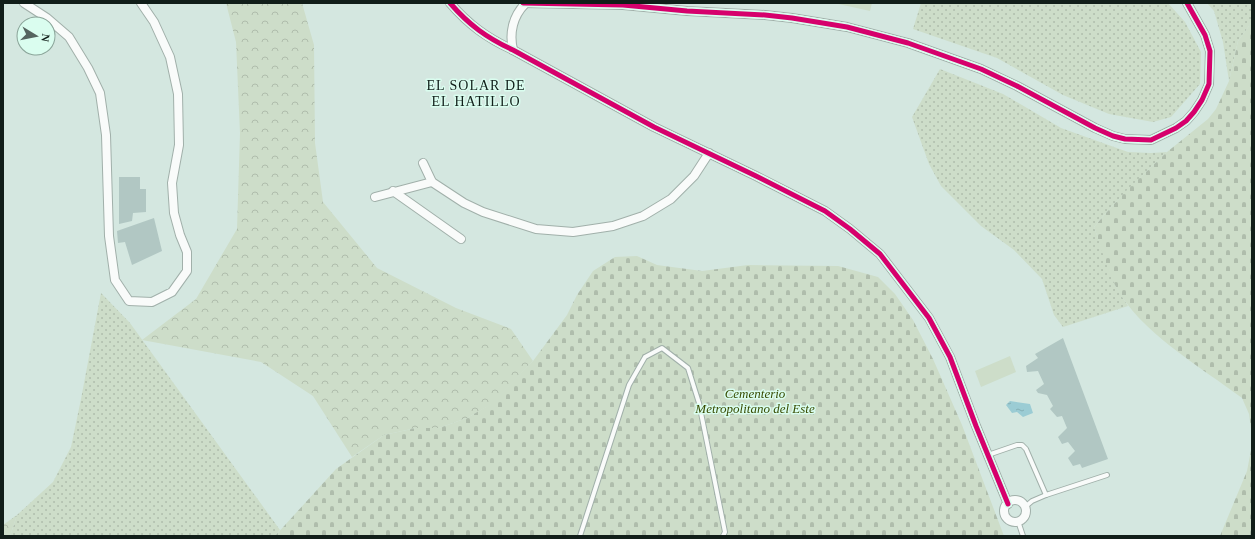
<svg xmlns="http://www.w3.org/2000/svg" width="1255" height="539" font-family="Georgia,serif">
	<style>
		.grass { fill: url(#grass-dots) }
		.forest { fill: url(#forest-crowns) }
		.cemetery { fill: url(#cemetery-stones) }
		.garden { fill: #cdddc9 }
		.water { fill: url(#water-ripples) }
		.building { fill: #b1c7c3 }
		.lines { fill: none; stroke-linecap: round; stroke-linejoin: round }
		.lane-casing { stroke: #a1b0aa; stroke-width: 6 }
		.street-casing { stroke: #a1b0aa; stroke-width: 10 }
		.lane { stroke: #f9fbfa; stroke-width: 4 }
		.street { stroke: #f9fbfa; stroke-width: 8 }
		.cycleway-casing { stroke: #dafdef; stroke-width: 8 }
		.cycleway { stroke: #d6006c; stroke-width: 5 }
		.labels { text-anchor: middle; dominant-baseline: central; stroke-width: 3; stroke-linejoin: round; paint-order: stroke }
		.park-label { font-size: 13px; font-style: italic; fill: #374b00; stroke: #dafdef }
		.neighbourhood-label { font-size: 14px; letter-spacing: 1px; fill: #111e19; stroke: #dafdef }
	</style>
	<defs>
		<pattern id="grass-dots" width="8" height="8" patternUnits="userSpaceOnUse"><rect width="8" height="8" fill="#cdddc9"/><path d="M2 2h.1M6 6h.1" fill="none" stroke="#afbdac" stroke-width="1.8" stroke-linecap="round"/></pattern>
		<pattern id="forest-crowns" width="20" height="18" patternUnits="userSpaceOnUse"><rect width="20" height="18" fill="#cdddc9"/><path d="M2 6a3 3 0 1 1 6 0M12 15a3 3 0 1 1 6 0" fill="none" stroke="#afbdac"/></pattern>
		<pattern id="cemetery-stones" width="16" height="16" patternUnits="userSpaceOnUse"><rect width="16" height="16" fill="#cdddc9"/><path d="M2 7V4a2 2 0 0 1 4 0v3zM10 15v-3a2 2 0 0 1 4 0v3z" fill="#afbdac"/></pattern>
		<pattern id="water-ripples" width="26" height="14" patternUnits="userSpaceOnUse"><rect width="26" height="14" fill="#9bccd4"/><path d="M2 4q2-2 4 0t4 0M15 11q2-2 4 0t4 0" fill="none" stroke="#84afb5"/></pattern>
	</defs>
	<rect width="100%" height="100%" fill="#d4e7e0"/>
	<g class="grass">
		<path d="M921,3H1168L1185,22L1201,52L1200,84L1171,117L1153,122L1109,114L1063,95L997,58L913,29Z"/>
		<path d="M1207,3H1252V22L1238,41L1229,81L1223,42L1214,11Z"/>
		<path d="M940,69L1003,94L1061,128L1128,152L1151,153L1167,152C1142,176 1116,200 1094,227L1115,285L1128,306L1063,327L1054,315L1042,279L1014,250L981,226L941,186L929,164L912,117Z"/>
		<path d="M101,293L130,323L280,530L275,536H10L17,515L53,482L71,447L81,399Z"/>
	</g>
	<g class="forest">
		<path d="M226,3H302L314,45L315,143L323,202L377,268L456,308L511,329L533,361L492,404L467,418L439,428H416L384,435L352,457L313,396L261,362L142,340L196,299L237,229L240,133L236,42Z"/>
		<path d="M17,515L10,536H3V525Z"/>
	</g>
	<g class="cemetery">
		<path d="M1252,22V436L1249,414L1242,398C1201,367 1139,332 1115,285C1106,267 1101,246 1094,227L1106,213L1127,190L1167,152L1208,119L1216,109L1229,81L1238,41Z"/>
		<path d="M637,256L657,265L702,271L748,265L838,266L878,277L895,294L913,320L933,359L962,425L1004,536H275L336,469L384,435L416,428H439L467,418L491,404L533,361L567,315L577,295L593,271L615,257Z"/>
		<path d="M1252,445V536H1220L1247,471Z"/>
	</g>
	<g class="garden">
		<path d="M834,3H872L870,11Z"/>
		<path d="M1010,356L1016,372L981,387L975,371Z"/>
	</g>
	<path class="water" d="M1010,401L1030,404L1033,413L1023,417L1017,412L1012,413L1006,405Z"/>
	<g class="building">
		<path d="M119,177H140V189H146V212L133,213L132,221L119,224Z"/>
		<path d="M154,218L162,251L132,265L125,242L118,243L117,231Z"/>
		<path d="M1063,338L1108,459L1082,468L1080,464L1073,466L1068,458L1075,451L1068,442L1062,444L1058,437L1067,428L1062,416L1057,417L1050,409L1053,406L1047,395L1038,393L1036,390L1044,384L1038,371L1027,372L1026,366L1038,358L1035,354Z"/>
	</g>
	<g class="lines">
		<g class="lane-casing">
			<g id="lane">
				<path d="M988,455L1017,445H1022L1026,449L1046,495"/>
				<path d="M1025,507L1032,501L1046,495L1107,475"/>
				<path d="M1018,521L1023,536"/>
				<path d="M580,536L629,385L645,357L662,348L688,368L699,403L725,532L723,536"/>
			</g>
		</g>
		<g class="street-casing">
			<g id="street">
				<path d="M24,3L47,18L69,37L88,68L100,93L106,135L109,236L115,280L129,301L152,302L172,292L187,271V252L180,235L174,213L172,183L179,145L178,94L170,57L154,22L141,3"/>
				<path d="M450,3C469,25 487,38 513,50L654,127L756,176L825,211L850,229L880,254L929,318L950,357L976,426L1008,504"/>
				<path d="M523,3L623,5L687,11L765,15L792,18L847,27L908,43L981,69L1017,86L1095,128L1113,136L1125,139L1151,140L1176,128L1186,121L1194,112L1202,100L1209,84L1210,51L1205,35L1187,3"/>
				<path d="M513,50C509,33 513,16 525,4"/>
				<path d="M423,163L432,182L464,203L483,212L536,229L573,232L613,226L643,216L671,199L694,176L709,153"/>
				<path d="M393,191L461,239"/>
				<path d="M375,197L432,182"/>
				<circle cx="1015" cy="511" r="11"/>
			</g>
		</g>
		<use href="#lane" class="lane"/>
		<use href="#street" class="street"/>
		<g class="cycleway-casing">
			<g id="cycleway">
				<path d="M450,3C469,25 487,38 513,50L654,127L756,176L825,211L850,229L880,254L929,318L950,357L976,426L1008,504"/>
				<path d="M523,3L623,5L687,11L765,15L792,18L847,27L908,43L981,69L1017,86L1095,128L1113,136L1125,139L1151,140L1176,128L1186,121L1194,112L1202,100L1209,84L1210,51L1205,35L1187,3"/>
			</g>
		</g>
		<use href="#cycleway" class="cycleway"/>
	</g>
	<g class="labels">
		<g class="park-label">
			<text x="755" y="393">Cementerio<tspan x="755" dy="15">Metropolitano del Este</tspan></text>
		</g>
		<g class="neighbourhood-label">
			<text x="476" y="85">EL SOLAR DE<tspan x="476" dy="16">EL HATILLO</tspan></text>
		</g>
	</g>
	<rect width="1255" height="539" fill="none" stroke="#111e19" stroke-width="8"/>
	<g transform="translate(36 36) rotate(100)"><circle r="19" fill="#dafdef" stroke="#8aa499"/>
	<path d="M0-3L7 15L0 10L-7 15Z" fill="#55645f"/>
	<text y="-6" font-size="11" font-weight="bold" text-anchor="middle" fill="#111e19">N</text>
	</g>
</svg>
